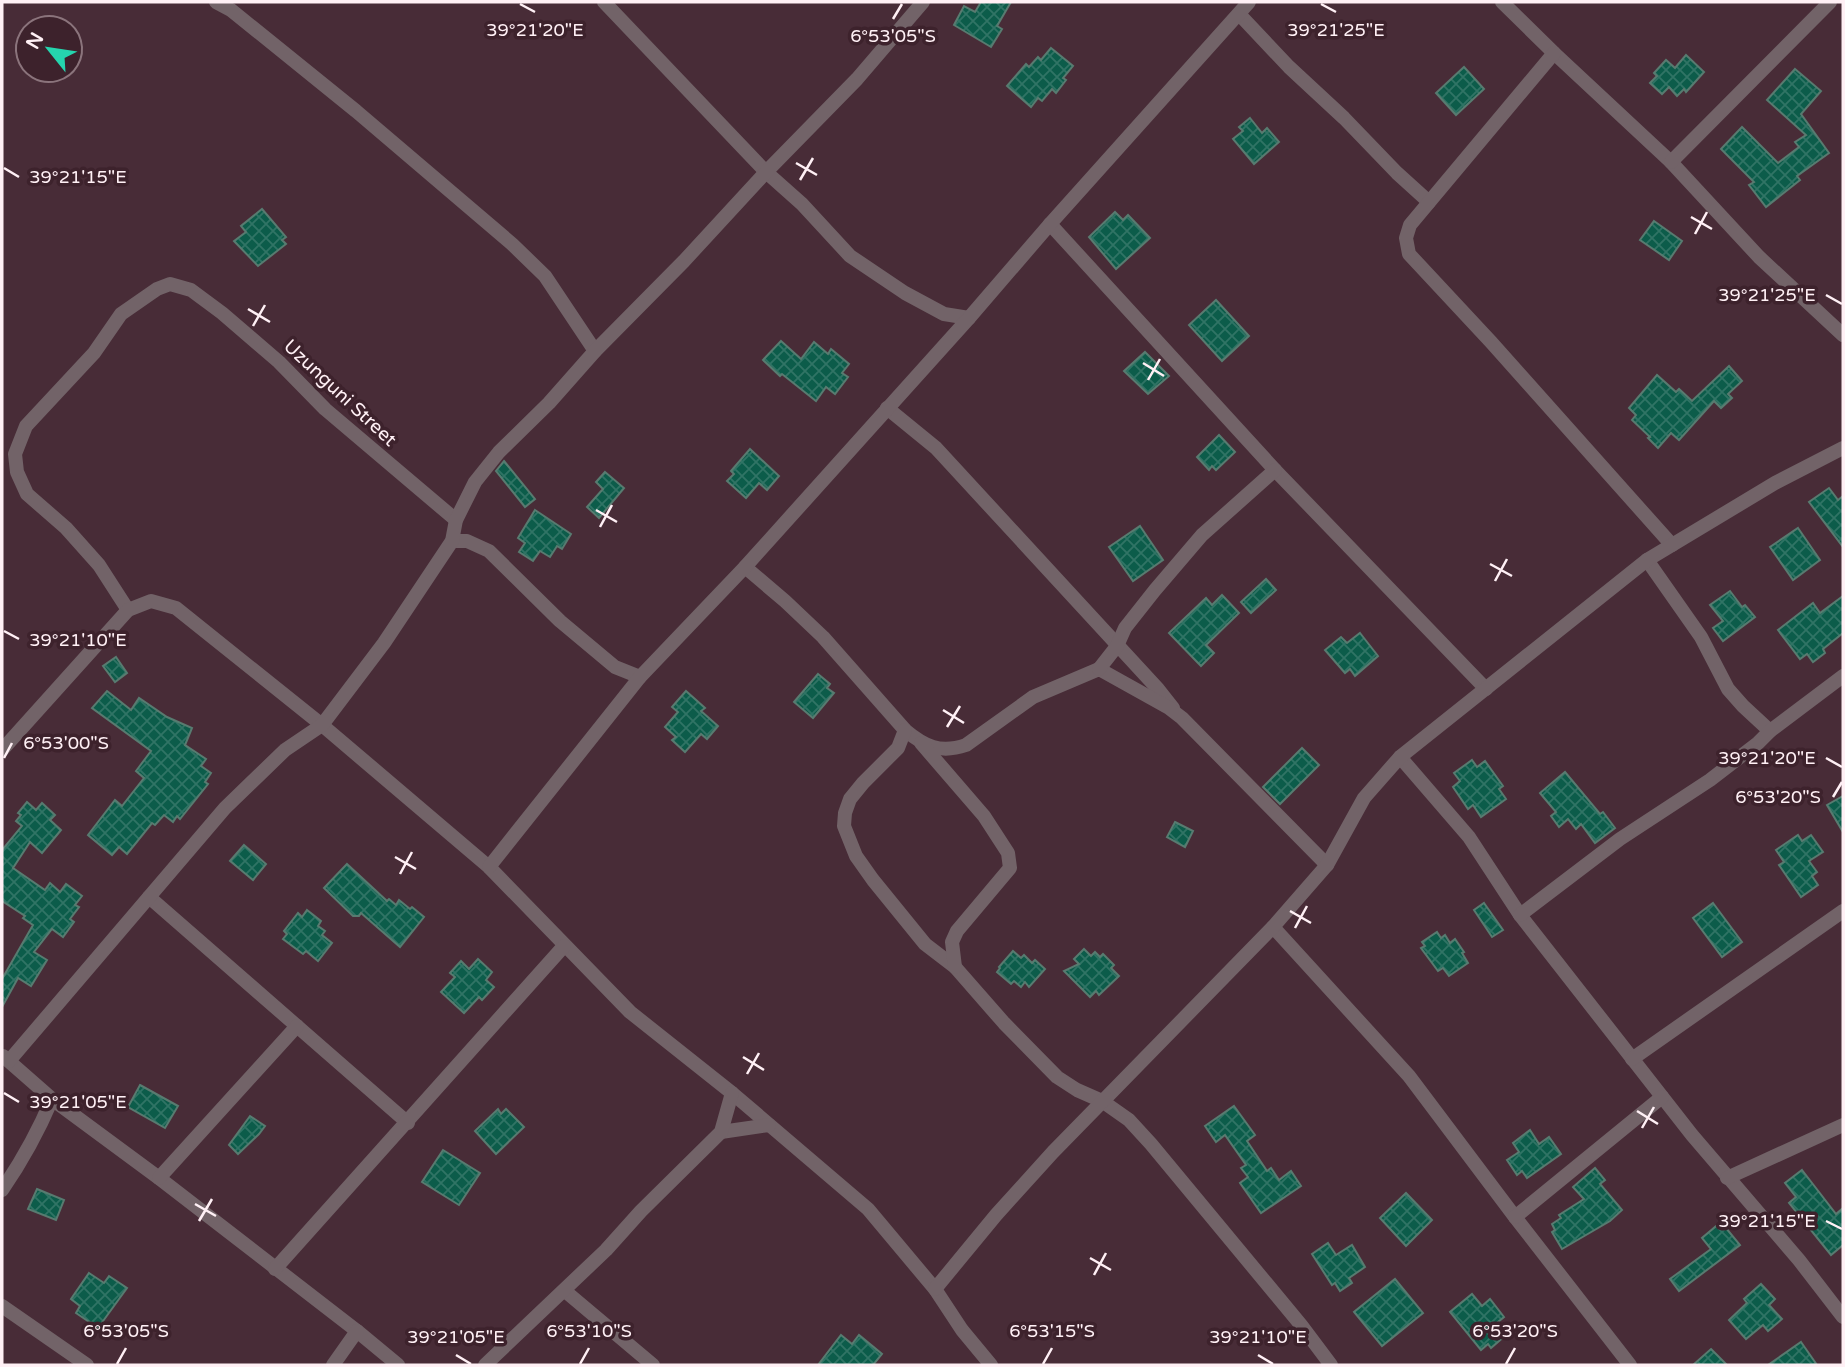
<svg xmlns="http://www.w3.org/2000/svg" width="1845" height="1367" font-family="'Varela Round',sans-serif">
	<style>
		.building { fill: url(#building-cross-hatch); stroke: #587b70; stroke-width: 2 }
		.lines { fill: none; stroke-linecap: round; stroke-linejoin: round }
		.minor { stroke: #726368; stroke-width: 14 }
		.ticks { fill: none; stroke: #fff0f5; stroke-width: 2.5 }
		.labels { text-anchor: middle; dominant-baseline: central; stroke-width: 7; stroke-linejoin: round; paint-order: stroke }
		.street-label { font-size: 19px; fill: #fff0f5; stroke: #3d222c }
		.ticks-label { font-size: 18px; text-anchor: middle; fill: #fff0f5; stroke: #3d222c; stroke-width: 7; stroke-linejoin: round; paint-order: stroke }
	</style>
	<defs>
		<pattern id="building-cross-hatch" width="8" height="8" patternUnits="userSpaceOnUse" patternTransform="scale(1.75)"><rect width="8" height="8" fill="#0c5c4a"/><path d="M0 0l8 8M0 8l8-8" fill="none" stroke="#307465"/></pattern>
	</defs>
	<rect width="100%" height="100%" fill="#482c37"/>
	<g class="building">
		<path d="M981,2H1011L997,26L1002,29L991,47L954,25L964,6L975,12Z"/>
		<path d="M1051,48L1073,66L1063,78L1066,80L1056,93L1052,89L1042,101L1038,98L1031,107L1007,86L1026,64L1029,67L1038,57L1041,60Z"/>
		<path d="M1686,55L1704,72L1686,92L1684,89L1677,96L1669,87L1662,94L1650,83L1657,76L1654,73L1666,60L1675,68Z"/>
		<path d="M1464,67L1484,89L1456,115L1436,93Z"/>
		<path d="M1795,69L1821,91L1801,114L1829,153L1797,176L1800,180L1766,207L1749,185L1754,182L1721,149L1742,127L1778,163L1799,147L1795,142L1806,135L1767,100Z"/>
		<path d="M1250,118L1262,133L1267,128L1279,142L1254,164L1233,139L1243,131L1239,127Z"/>
		<path d="M262,209L286,237L282,240L286,244L258,266L234,241L246,232L241,226Z"/>
		<path d="M1115,212L1123,220L1128,215L1150,238L1116,269L1089,237Z"/>
		<path d="M1654,221L1682,241L1669,260L1640,240Z"/>
		<path d="M1216,300L1249,336L1222,361L1189,325Z"/>
		<path d="M781,341L801,359L814,342L828,354L831,349L849,364L842,373L848,377L835,394L826,387L816,401L782,374L780,376L763,360Z"/>
		<path d="M1145,352L1169,376L1148,394L1124,371Z"/>
		<path d="M1729,366L1742,381L1728,394L1732,398L1721,408L1714,401L1679,440L1671,433L1658,448L1648,438L1650,437L1632,420L1636,415L1629,408L1657,375L1676,392L1679,389L1692,401Z"/>
		<path d="M1219,435L1235,452L1216,470L1212,466L1209,470L1197,457Z"/>
		<path d="M750,449L779,476L767,490L759,483L746,498L727,481L734,474L731,471Z"/>
		<path d="M504,461L535,499L525,507L496,471Z"/>
		<path d="M605,472L624,488L599,518L587,507L603,489L596,482Z"/>
		<path d="M1829,488L1838,500L1843,496V547L1809,502Z"/>
		<path d="M535,510L571,534L562,549L557,546L550,557L540,551L533,561L519,552L525,543L518,538Z"/>
		<path d="M1140,526L1163,560L1133,581L1109,547Z"/>
		<path d="M1798,528L1820,560L1793,580L1770,547Z"/>
		<path d="M1266,579L1276,590L1251,613L1241,602Z"/>
		<path d="M1730,591L1742,607L1745,605L1755,617L1723,641L1713,628L1723,621L1710,605Z"/>
		<path d="M1222,595L1239,613L1206,645L1214,653L1201,666L1169,633L1206,598L1212,605Z"/>
		<path d="M1843,596V633L1823,649L1825,653L1813,662L1807,654L1800,659L1778,630L1813,603L1820,613Z"/>
		<path d="M1360,633L1378,656L1355,676L1350,669L1345,673L1325,650L1341,637L1347,643Z"/>
		<path d="M116,657L127,673L115,682L103,666Z"/>
		<path d="M818,674L830,684L827,688L834,693L813,718L794,702Z"/>
		<path d="M107,691L131,710L139,698L167,717L192,728L185,745L206,759L201,766L211,773L205,782L208,784L180,819L177,816L173,822L164,815L155,825L152,823L127,854L119,847L112,855L88,835L115,800L122,806L144,778L136,771L151,751L92,708Z"/>
		<path d="M686,691L705,708L701,711L718,726L707,739L701,734L685,752L672,740L676,737L665,727L678,712L672,707Z"/>
		<path d="M1302,748L1319,765L1280,804L1263,787Z"/>
		<path d="M1472,760L1477,767L1485,761L1503,786L1499,789L1506,799L1481,817L1473,805L1468,809L1453,787L1460,781L1454,773Z"/>
		<path d="M1565,772L1600,814L1603,812L1615,828L1595,843L1581,824L1576,829L1568,819L1559,827L1551,816L1556,812L1540,793Z"/>
		<path d="M1843,796V832L1827,805Z"/>
		<path d="M27,802L36,810L42,803L55,815L50,820L61,830L42,853L30,842L13,868L45,890L50,883L60,892L66,884L82,896L75,905L79,907L70,919L74,922L63,937L52,929L34,952L47,960L31,986L18,978L2,1007V979L33,925L23,918L25,916L2,901V850L22,826L16,821L21,815L18,813Z"/>
		<path d="M1175,822L1193,831L1185,847L1167,837Z"/>
		<path d="M1798,835L1802,841L1811,835L1823,852L1809,861L1817,872L1812,876L1818,885L1801,897L1779,865L1784,862L1776,850Z"/>
		<path d="M244,845L266,864L253,880L230,861Z"/>
		<path d="M347,864L387,901L389,899L396,905L399,900L410,909L412,907L424,917L400,947L361,913L359,916H353L324,888Z"/>
		<path d="M1484,903L1503,930L1492,937L1474,910Z"/>
		<path d="M1713,903L1742,942L1722,957L1693,918Z"/>
		<path d="M307,910L321,921L318,926L325,931L322,935L332,943L318,961L306,951L303,954L283,939L287,934L284,931L298,913L302,917Z"/>
		<path d="M1437,932L1441,938L1445,935L1450,943L1455,939L1464,952L1462,953L1468,963L1449,976L1443,968L1438,971L1421,948L1425,946L1422,942Z"/>
		<path d="M1084,949L1091,956L1095,952L1100,957L1103,954L1114,965L1111,968L1119,976L1099,995L1096,991L1090,997L1064,971L1079,964L1074,959Z"/>
		<path d="M1013,951L1021,958L1024,955L1032,963L1035,960L1045,969L1029,987L1025,982L1021,987L1014,981L1011,984L997,972L1000,968L999,967Z"/>
		<path d="M478,959L492,972L486,980L494,987L482,1000L479,997L464,1013L441,992L455,977L450,973L461,961L469,969Z"/>
		<path d="M140,1085L178,1106L165,1128L128,1107Z"/>
		<path d="M1234,1106L1255,1135L1247,1141L1267,1171L1271,1168L1279,1180L1291,1171L1301,1186L1261,1213L1240,1183L1248,1177L1241,1168L1246,1165L1225,1135L1216,1142L1205,1126Z"/>
		<path d="M498,1109L501,1114L506,1109L524,1127L496,1154L475,1131Z"/>
		<path d="M250,1116L265,1126L259,1134L238,1154L229,1145Z"/>
		<path d="M1530,1130L1539,1144L1549,1137L1561,1154L1527,1178L1522,1171L1517,1175L1507,1160L1519,1152L1513,1143Z"/>
		<path d="M443,1150L480,1173L459,1205L422,1182Z"/>
		<path d="M1595,1168L1605,1180L1600,1184L1622,1210L1610,1221L1562,1249L1552,1232L1555,1230L1552,1224L1561,1218L1559,1215L1584,1199L1573,1187Z"/>
		<path d="M1802,1170L1836,1214L1843,1208V1245L1831,1255L1789,1203L1796,1197L1785,1183Z"/>
		<path d="M37,1189L64,1200L56,1220L28,1209Z"/>
		<path d="M1406,1193L1432,1220L1406,1246L1380,1218Z"/>
		<path d="M1721,1222L1740,1245L1679,1291L1670,1279L1711,1249L1702,1238Z"/>
		<path d="M1328,1243L1336,1255L1352,1245L1365,1267L1349,1278L1352,1283L1340,1291L1335,1283L1332,1285L1312,1254Z"/>
		<path d="M89,1273L104,1283L109,1276L127,1288L98,1328L76,1313L80,1306L71,1299Z"/>
		<path d="M1395,1279L1423,1313L1382,1346L1354,1312Z"/>
		<path d="M1761,1284L1775,1299L1769,1305L1782,1319L1768,1331L1763,1325L1746,1339L1729,1320L1747,1303L1744,1299Z"/>
		<path d="M1472,1294L1482,1306L1490,1299L1504,1317L1498,1322L1507,1334L1491,1348L1488,1344L1481,1350L1450,1312Z"/>
		<path d="M841,1335L852,1344L859,1335L882,1354L873,1365H818Z"/>
		<path d="M1801,1342L1817,1365H1768Z"/>
		<path d="M1711,1349L1727,1365H1693Z"/>
	</g>
	<g class="lines">
		<g class="minor">
			<path d="M216,2L231,10L356,111L512,244L545,276L595,351"/>
			<path d="M604,2L766,172L802,204L850,256L905,293L944,314L969,318"/>
			<path d="M1502,2L1554,53L1671,162L1759,257L1843,335"/>
			<path d="M1239,14L1289,67L1344,118L1397,173L1429,202"/>
			<path d="M1554,53L1410,225L1406,238L1409,254L1491,342L1672,545"/>
			<path d="M1671,162L1830,2"/>
			<path d="M1050,224L1275,470L1486,689"/>
			<path d="M887,408L936,448L1158,689L1173,708"/>
			<path d="M452,541H467L489,551L560,621L615,667L640,677"/>
			<path d="M1647,560L1701,637L1728,689L1743,706L1770,731"/>
			<path d="M745,567L785,601L823,637L905,730C924,746 940,754 966,745L1033,697L1099,669L1169,708L1182,718L1327,865"/>
			<path d="M128,610L99,565L66,528L27,494L17,472L15,454L26,426L94,353L121,314L157,289L170,284L191,290L222,313L279,362L325,409L456,520"/>
			<path d="M1099,669L1117,646L1125,628L1155,590L1202,535L1275,470"/>
			<path d="M905,730L898,748L863,783L850,799L845,813L844,826L856,856L873,880L925,944L955,967L1004,1023L1057,1077L1077,1090L1102,1101L1129,1120L1151,1144L1301,1325L1331,1365"/>
			<path d="M921,743L984,816L1008,853L1010,868L957,931L952,942L955,967"/>
			<path d="M2,750L128,610L151,601L176,608L322,725L489,867L630,1012L732,1093L868,1209L935,1289L962,1330L991,1365"/>
			<path d="M1400,757L1469,837L1520,915L1692,1135L1799,1260L1843,1317"/>
			<path d="M489,867L640,677L745,567L969,318L1050,224L1249,2"/>
			<path d="M149,897L408,1123"/>
			<path d="M1520,915L1620,839L1710,780L1758,743L1770,731L1843,676"/>
			<path d="M1273,927L1409,1076L1515,1217L1630,1365"/>
			<path d="M3,1056L52,1099L159,1178L357,1331L398,1365"/>
			<path d="M1632,1059L1843,911"/>
			<path d="M9,1061L225,808L285,750L322,725L384,643L452,541L456,520L475,482L499,452L549,403L595,351L684,261L766,172L857,79L923,2"/>
			<path d="M721,1132L769,1125"/>
			<path d="M159,1178L297,1026"/>
			<path d="M1727,1178L1843,1125"/>
			<path d="M2,1190C22,1161 38,1132 52,1099"/>
			<path d="M1515,1217L1662,1097"/>
			<path d="M275,1269L564,946"/>
			<path d="M935,1289L996,1215L1053,1152L1273,927L1327,865L1364,798L1400,757L1647,560L1775,483L1843,448"/>
			<path d="M565,1291L653,1365"/>
			<path d="M2,1306L87,1365"/>
			<path d="M333,1365L357,1331"/>
			<path d="M485,1365L606,1250L641,1211L721,1132L732,1093"/>
		</g>
	</g>
	<path class="ticks" d="M520,4L535,12M1321,4L1336,12M893,19L902,4M796,163L817,175M4,168L19,177M800,180L813,158M1691,217L1712,229M1695,234L1707,212M1826,295L1842,304M248,309L270,322M253,326L265,305M1143,363L1164,376M1148,380L1160,359M596,510L617,522M600,527L612,505M1490,564L1512,576M1495,581L1507,559M4,631L19,639M943,710L964,723M947,727L960,706M4,758L12,743M1826,758L1842,767M1833,797L1842,782M395,857L416,869M400,874L412,852M1290,911L1311,923M1295,928L1307,906M743,1057L764,1070M747,1074L759,1053M4,1093L19,1102M1637,1111L1658,1124M1642,1128L1654,1107M195,1204L216,1216M199,1221L212,1199M1826,1221L1842,1229M1090,1258L1111,1270M1094,1275L1106,1253M456,1355L471,1364M1258,1355L1273,1364M117,1364L126,1348M580,1364L589,1348M1043,1364L1052,1348M1506,1364L1515,1348"/>
	<g class="labels">
		<g class="street-label">
			<text transform="translate(340 393) rotate(43)">Uzunguni Street</text>
		</g>
	</g>
	<g class="ticks-label">
		<text x="535" y="36">39°21'20"E</text>
		<text x="1336" y="36">39°21'25"E</text>
		<text x="893" y="42">6°53'05"S</text>
		<text x="78" y="183">39°21'15"E</text>
		<text x="1767" y="301">39°21'25"E</text>
		<text x="78" y="646">39°21'10"E</text>
		<text x="66" y="749">6°53'00"S</text>
		<text x="1767" y="764">39°21'20"E</text>
		<text x="1778" y="803">6°53'20"S</text>
		<text x="78" y="1108">39°21'05"E</text>
		<text x="1767" y="1227">39°21'15"E</text>
		<text x="126" y="1337">6°53'05"S</text>
		<text x="589" y="1337">6°53'10"S</text>
		<text x="1052" y="1337">6°53'15"S</text>
		<text x="1515" y="1337">6°53'20"S</text>
		<text x="456" y="1343">39°21'05"E</text>
		<text x="1258" y="1343">39°21'10"E</text>
	</g>
	<rect width="1845" height="1367" fill="none" stroke="#fff0f5" stroke-width="7"/>
	<g transform="translate(49 49) rotate(300)"><circle r="33" fill="#3d222c" stroke="#8b747c" stroke-width="2"/>
	<path d="M0-5L12 26L0 18L-12 26Z" fill="#25d5ae"/>
	<text y="-10" font-size="19" font-weight="bold" text-anchor="middle" fill="#fff0f5">N</text>
	</g>
</svg>
